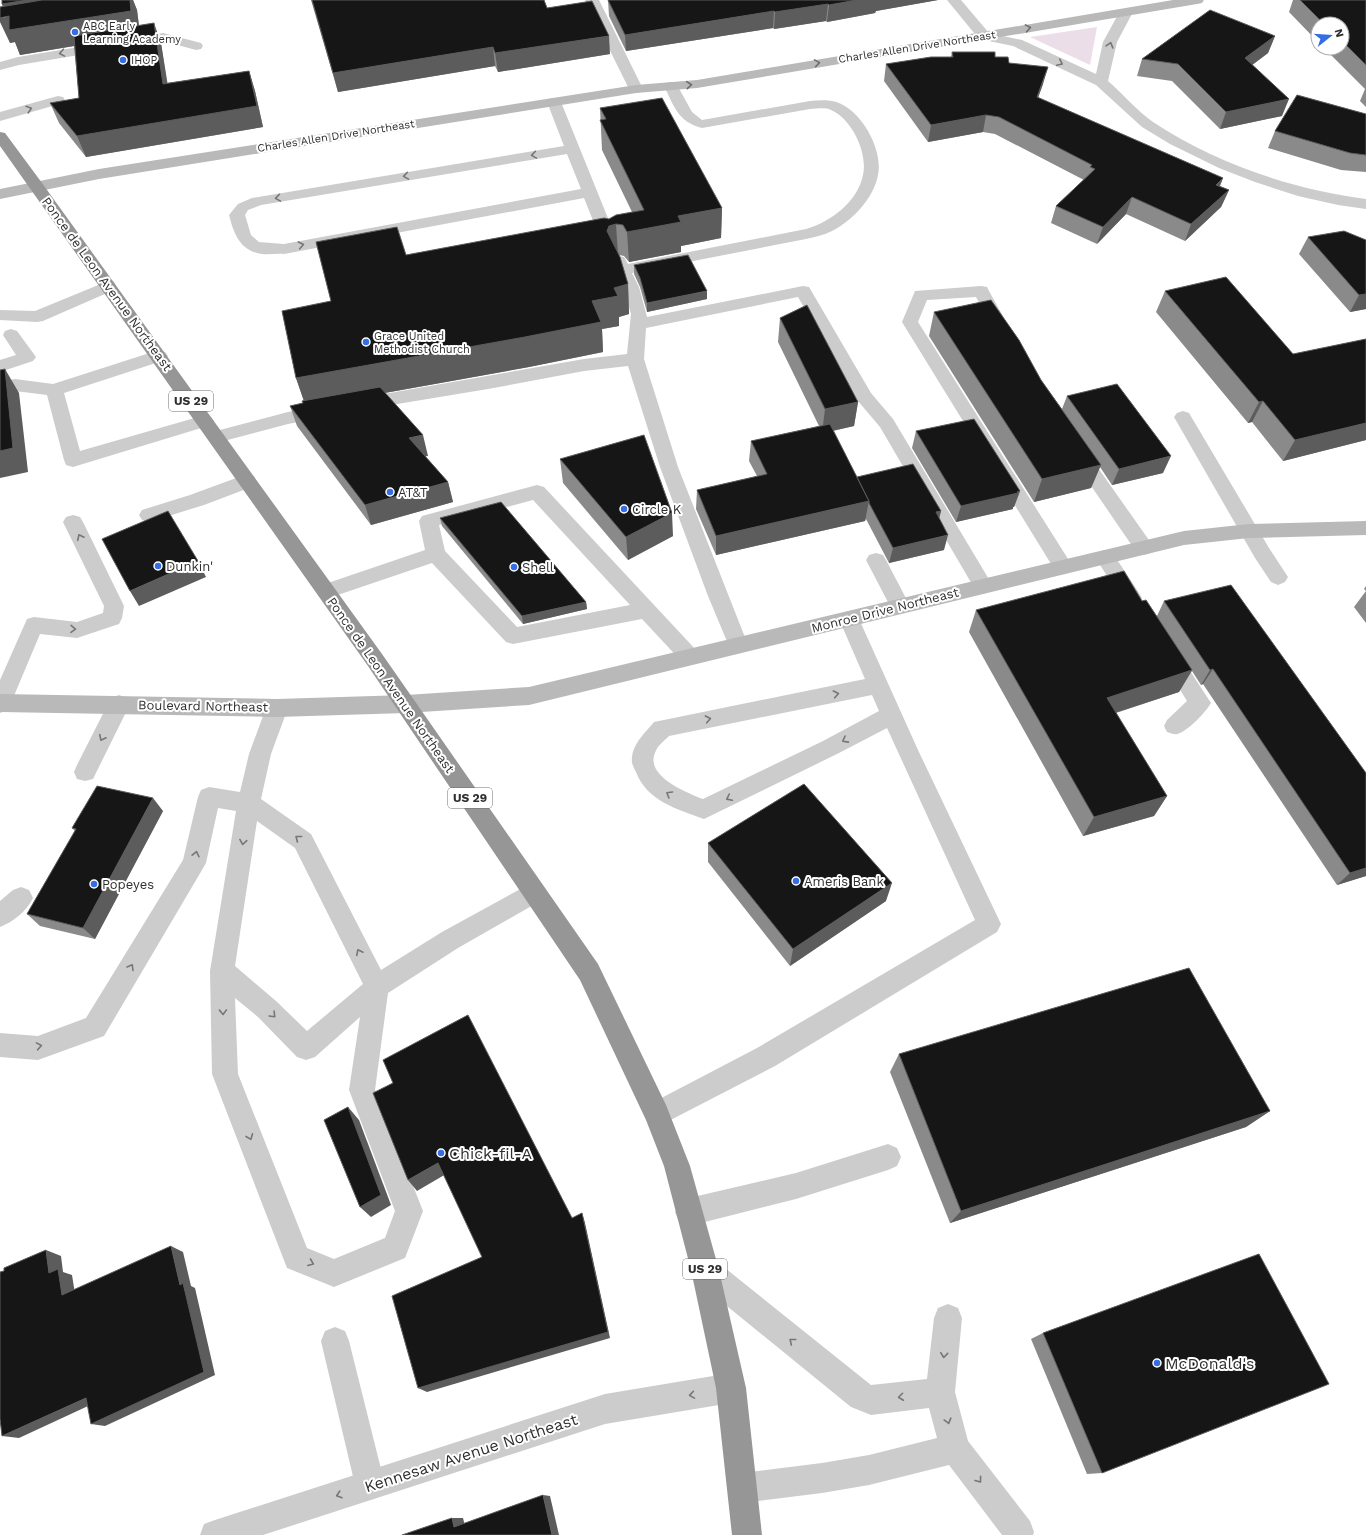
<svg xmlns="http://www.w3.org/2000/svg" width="1366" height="1535" font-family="'Work Sans',sans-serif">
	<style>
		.green { fill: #ecdee9 }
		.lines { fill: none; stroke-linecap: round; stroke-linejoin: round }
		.lane { fill: #ccc; fill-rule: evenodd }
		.street { fill: #ccc; fill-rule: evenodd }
		.secondary { fill: #b9b9b9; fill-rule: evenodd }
		.highway { fill: #969696; fill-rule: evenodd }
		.wall { fill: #8a8a8a }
		.shaded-wall { fill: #5c5c5c }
		.building { fill: #161616; stroke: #5c5c5c }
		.oneway { stroke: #6d6d6d }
		.oneway2 { stroke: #767676 }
		.poi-dot { fill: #356de3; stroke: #fff; stroke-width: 1.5 }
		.labels { text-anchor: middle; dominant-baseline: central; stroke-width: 4; stroke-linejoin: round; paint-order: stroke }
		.far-poi-label { font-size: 11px; fill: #2f2f2f; stroke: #fff; text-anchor: start }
		.far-street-label { font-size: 11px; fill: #2f2f2f; stroke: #fff }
		.shield { fill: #fff; stroke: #6d6d6d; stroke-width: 1 }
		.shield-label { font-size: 12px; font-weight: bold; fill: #2f2f2f }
		.street-label { font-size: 13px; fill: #2f2f2f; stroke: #fff }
		.poi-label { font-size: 13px; fill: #2f2f2f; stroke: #fff; text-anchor: start }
		.near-poi-label { font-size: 16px; fill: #2f2f2f; stroke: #fff; text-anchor: start }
		.near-street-label { font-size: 16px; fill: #2f2f2f; stroke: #fff }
	</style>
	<rect width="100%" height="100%" fill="#fff"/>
	<path class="green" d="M1097,27L1090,65L1030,37Z"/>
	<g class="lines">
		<g class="lane">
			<path d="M163,33L201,43L203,46L201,49L196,50L163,41L19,65L0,70V62L18,57Z"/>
			<path d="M671,82L676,83L692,112L702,120L810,101C821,100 833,99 843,105C864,116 883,151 878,175C874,198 852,221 832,231C824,235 815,237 806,239L632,273L639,287L647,317L803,286L809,287L871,393L893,419L990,581L993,586L990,591L983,594L976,591L880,427L858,401L798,297L646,328L644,359L678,467L748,645L745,651L738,653L731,651L708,596L660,467L628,366L584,371L488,389L361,410L355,408L352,404L355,400L361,398L584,359L627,354L631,314L623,287L610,261L612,257L618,256L624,257L628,264L806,229C831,222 858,201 863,175C868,153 852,119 831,110C825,107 817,109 810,109L702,128C678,122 674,106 664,86L666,83Z"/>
			<path d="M58,96L63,97L65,100L63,103L0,121V112Z"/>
			<path d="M554,98L559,99L561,102L618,243L616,246L610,248L604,246L602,243L584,198L284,254C277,253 269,255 262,254C240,251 234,234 229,215L238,204L252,198L564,146L547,102L549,99ZM567,154L581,189L284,244L259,242L251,235L245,215L248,210L261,205Z"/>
			<path d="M108,281L114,282L116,286L114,290L43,321L37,322L0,320V310L35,311Z"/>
			<path d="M981,286L987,287L989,291L1009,327L1007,331L1001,333L995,331L976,297L927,300L918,322L1070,562L1073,567L1070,572L1063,574L1056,572L902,322L915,291Z"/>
			<path d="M11,329L17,331L36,357L33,361L0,372V360L16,355L3,335L5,331Z"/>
			<path d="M159,350L165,352L168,356L165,360L64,393L80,451L205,415L211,417L214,421L211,425L73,467L66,465L64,460L47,395L15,391L0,394V382L15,379L53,384Z"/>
			<path d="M323,406L329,408L332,412L329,416L288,424L216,443L210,442L207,437L210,432L216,431L288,412Z"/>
			<path d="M1183,411L1189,413L1269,548L1288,577L1285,582L1278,585L1271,582L1255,558L1174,417L1177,413Z"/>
			<path d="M1078,447L1084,448L1151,543L1154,548L1151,553L1144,555L1137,553L1072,458L1069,453L1072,448Z"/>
			<path d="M247,474L254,476L256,481L254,486L204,505L149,522L142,520L139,515L142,510L190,495Z"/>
			<path d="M537,485L544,487L697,651L700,657L697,663L690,665L683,663L642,619L513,644L506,642L432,563L326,599L319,596L316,591L319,586L425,550L419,521L422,516ZM533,500L630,605L517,627L445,551L439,525Z"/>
			<path d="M73,515L80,517L83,522L124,606L122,618L119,624L77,638L40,634L8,710L0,713V680L27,619L34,617L77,622L103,613L104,606L63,522L66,517Z"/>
			<path d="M1105,550L1112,552L1139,593L1142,598L1139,603L1132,606L1125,603L1098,562L1095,557L1098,552Z"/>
			<path d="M876,553L883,555L886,560L910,606L907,612L900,614L893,612L890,606L866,560L869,555Z"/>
			<path d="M849,611L856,613L859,619L918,750L1001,924L997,932L775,1066L657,1127L648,1123L644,1114L648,1105L757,1048L975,920L887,728L839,753L704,819C677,809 647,801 636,772C634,768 631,763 632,758C633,743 646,732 654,722L865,679L839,619L842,613ZM872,695L879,711L823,741L703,799C687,793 645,776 655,753C657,746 664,741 669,736Z"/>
			<path d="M1170,649L1177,651L1211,703C1206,712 1187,732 1177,734C1174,735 1171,733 1167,732L1164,726L1167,720L1187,701L1160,657L1163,651Z"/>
			<path d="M119,695L127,698L130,704L93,779L85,781L77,779L74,772L77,765L111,698Z"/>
			<path d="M277,699L285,702L288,708L271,754L261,799L311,834L381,970L442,932L526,886L534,882L542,886L546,893L542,900L458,948L388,993L375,1090L423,1211L405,1258L334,1287L287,1268L212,1074L210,971L236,811L218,808L206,863L202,870L104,1036L38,1060L0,1057V1033L38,1036L86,1018L183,860L198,797L201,790L209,787L240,792L249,754L266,708L269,702ZM257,821L295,848L363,984L307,1031L276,1001L235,966ZM235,998L258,1017L297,1057L306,1060L315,1057L360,1017L349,1090L395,1211L385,1238L334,1259L307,1248L238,1074Z"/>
			<path d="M21,887L29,890L33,898C27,911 13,922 0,927V901L13,890Z"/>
			<path d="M888,1144L897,1148L901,1157L897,1166L888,1170L796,1199L689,1226L679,1222L675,1212L679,1202L689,1198L796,1173Z"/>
			<path d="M705,1256L715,1260L871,1385L927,1379L934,1318L938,1308L948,1304L958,1308L962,1318L955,1392L968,1441L1030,1521L1034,1532L1033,1535H1002L949,1465L869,1485L822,1493L742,1503L731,1499L727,1488L731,1477L742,1473L822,1463L869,1455L937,1438L929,1408L871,1415L851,1407L695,1280L691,1270L695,1260Z"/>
			<path d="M335,1327L345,1331L349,1341L385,1485L381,1496L370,1500L359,1496L355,1485L321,1341L325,1331Z"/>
		</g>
		<g class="street">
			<path d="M585,0H599L643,89L641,92L636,93L631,92L629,89Z"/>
			<path d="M947,0H961L989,33L1022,40L1096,74L1103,42L1121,9H1131L1133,12L1117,42L1108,81C1123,94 1137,111 1153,122C1216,164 1292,189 1366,199V209L1338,205L1298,196L1255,182L1219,168L1170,144L1142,127L1096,85L1013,46L979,39Z"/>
			<path d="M731,1373L741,1378L746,1388L741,1398L731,1403L605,1424L263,1535H200L204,1524L215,1520L605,1394Z"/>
		</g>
		<g class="secondary">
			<path d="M1173,0H1204L1202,3L1197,4L697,88L636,93L99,179L0,199V189L99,169L636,85L697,80Z"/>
			<path d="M1366,521V535L1249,538L1184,545L529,705L406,713L277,717L0,712V694L277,699L406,695L529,687L1184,531L1249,524Z"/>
		</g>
		<path class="highway" d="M0,132L5,133L42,183L382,654L598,964L666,1105L690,1166L719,1270L746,1388L762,1535H732L716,1388L691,1270L664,1166L646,1120L580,980L368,666L0,146Z"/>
	</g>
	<g class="wall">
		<path d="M2,0H133L137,10L139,25L161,43L167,83L249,71L255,91L263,127L86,157L59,123L50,103L79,98L74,46L20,55L15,42L10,43L3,7L2,4Z"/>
		<path d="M311,0H544L547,8L610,54L498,72L495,66L338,92Z"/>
		<path d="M608,0H938L876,11L875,13L827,22L826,21L774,29L773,28L626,51L609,16Z"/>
		<path d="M1293,0H1366V107L1360,101L1365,89L1324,48H1342V24H1318V42L1289,12Z"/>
		<path d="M1275,36L1268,53L1252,65L1282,116L1220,129L1172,81L1137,76L1142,59Z"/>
		<path d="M952,52L995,57L1009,63L1043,84L1038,98L1223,178L1220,186L1229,190L1221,207L1185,241L1126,214L1097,244L1051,223L1056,206L1084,180L995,134L983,132L928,142L884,81L886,64L951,57Z"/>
		<path d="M600,108L722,208L721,238L681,246V252L629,262L624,256L619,255L628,284L629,314L619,317V326L602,329L603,352L529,367L385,393L428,456H425L448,482L453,502L371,525L297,426L290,406L303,403L304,401L296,378L331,301L406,255L609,219L632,212L602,150Z"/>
		<path d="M1366,114V172L1341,170L1268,148L1275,131Z"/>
		<path d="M1308,237L1366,240V309L1350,312L1299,254Z"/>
		<path d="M634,265L707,299L647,312L640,287L634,274Z"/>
		<path d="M1165,291L1293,354L1366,339V440L1283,461L1252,422L1248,423L1156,312Z"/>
		<path d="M934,312L1041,380L1062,409L1067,396L1163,473L1112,485L1100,467L1091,488L1034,502L929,336Z"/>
		<path d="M780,318L858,402L854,426L833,431L857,477L941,511L939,518L944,550L889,563L866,519L865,521L716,555L696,509L697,490L757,476L749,461L751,441L819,426L778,342Z"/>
		<path d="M916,431L1020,491L1014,507H1013V509L956,522L912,448Z"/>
		<path d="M560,459L673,536L628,560L563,483Z"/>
		<path d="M440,518L586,602L587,609L523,624L442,526Z"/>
		<path d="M1366,586V623L1354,607L1366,591L1364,589Z"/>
		<path d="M1142,601L1157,616L1164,601L1366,876L1337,885L1203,684L1201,685L1192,671L1179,692L1116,713L1167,796L1154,816L1083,836L969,632L976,610Z"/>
		<path d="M163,811L95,939L40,926L27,914L75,831L72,828Z"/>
		<path d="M708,843L886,901L790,966L708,862Z"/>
		<path d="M899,1054L1270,1111L1246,1127L950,1223L890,1072Z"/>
		<path d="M1043,1333L1102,1473L1087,1474L1031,1339Z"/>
	</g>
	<g class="shaded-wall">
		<path d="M28,0H133L137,10L140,35L20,55L15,42L10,43L0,22V18L7,17L2,4Z"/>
		<path d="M857,0H938L876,11L875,13L827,22L829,5Z"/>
		<path d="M828,4L826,21L774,29L775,12Z"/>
		<path d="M774,11L773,28L626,51L625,35Z"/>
		<path d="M154,23L161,43L171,105L163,84Z"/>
		<path d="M609,36L610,54L498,72L495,53Z"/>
		<path d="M1275,36L1268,53L1239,75L1245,58Z"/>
		<path d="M493,47L495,66L338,92L333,73Z"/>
		<path d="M1048,67L1043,84L1032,114L1037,97Z"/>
		<path d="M249,71L255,91L263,127L86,157L77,136Z"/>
		<path d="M1289,99L1282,116L1220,129L1226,112Z"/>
		<path d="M986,115L983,132L928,142L931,125Z"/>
		<path d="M1223,178L1216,195V185Z"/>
		<path d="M1229,190L1221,207L1185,241L1191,224Z"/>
		<path d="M1132,197L1126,214L1097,244L1103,227Z"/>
		<path d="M722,208L721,238L681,246V252L629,262L627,232L678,216Z"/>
		<path d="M616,224L618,255L607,231L609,226Z"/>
		<path d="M628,284L629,314L619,317V326L602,329L603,352L529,367L306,407L296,378L592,301L614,288Z"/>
		<path d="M707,291V299L647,312V303Z"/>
		<path d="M1366,294V309L1350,312L1359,295Z"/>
		<path d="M5,369L19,393L28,472L0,478V451Z"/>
		<path d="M1263,401L1252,422L1248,423L1259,402Z"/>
		<path d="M858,402L854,426L822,433L825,409Z"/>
		<path d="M1366,423V440L1283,461L1295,440Z"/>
		<path d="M423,435L428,456L414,458L409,438Z"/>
		<path d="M1171,456L1163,473L1112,485L1119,469Z"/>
		<path d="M1101,465L1091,488L1034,502L1042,479Z"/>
		<path d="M448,482L453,502L371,525L365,505Z"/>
		<path d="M1020,491L1014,507H1013V509L956,522L961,506Z"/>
		<path d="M869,501L865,521L716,555V536Z"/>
		<path d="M941,511L937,527L936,512Z"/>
		<path d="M672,513L673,536L628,560L626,537Z"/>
		<path d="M948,535L944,550L889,563L893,548Z"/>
		<path d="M198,561L206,577L139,606L130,591Z"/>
		<path d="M586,602L587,609L523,624L522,616Z"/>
		<path d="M1213,669L1203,684L1201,685L1210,670Z"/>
		<path d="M1192,670L1179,692L1096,719L1107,698Z"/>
		<path d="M1167,796L1154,816L1083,836L1094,817Z"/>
		<path d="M153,798L163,811L95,939L83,928Z"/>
		<path d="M1366,868V876L1337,885L1350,873Z"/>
		<path d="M892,883L886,901L790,966L793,949Z"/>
		<path d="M348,1107L359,1120L391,1205L371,1217L360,1207Z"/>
		<path d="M1270,1111L1246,1127L950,1223L961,1211Z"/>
		<path d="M438,1163L446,1174L417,1191L408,1180Z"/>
		<path d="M582,1213L585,1223L610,1338L427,1392L418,1388Z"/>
		<path d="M171,1246L183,1252L191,1286L195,1288L215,1375L105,1426L91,1424L180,1285Z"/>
		<path d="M46,1250L61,1256L63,1272L72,1275L76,1300L62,1295L49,1273Z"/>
		<path d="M86,1398L101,1400L19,1438L2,1436Z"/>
		<path d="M543,1495L550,1496L559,1535H552Z"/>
		<path d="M452,1518H463L465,1526L454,1527Z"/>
	</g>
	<g class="building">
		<path d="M2,0H28L2,4Z"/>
		<path d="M42,0H130L131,11L9,30V16L0,18V7Z"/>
		<path d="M312,0H544L547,8L592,1L609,36L495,53L493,47L333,73Z"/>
		<path d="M608,0H857L829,5L828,4L775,12L774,11L625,35Z"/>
		<path d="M1300,0H1366V65L1342,41V24H1324Z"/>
		<path d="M1210,10L1275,36L1245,58L1289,99L1226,112L1178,64L1142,59Z"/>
		<path d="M154,23L163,84L249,71L257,106L77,136L50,103L79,98L74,36Z"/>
		<path d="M952,52H995V57H1008L1009,63L1048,67L1037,97L1223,178L1216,185L1229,190L1191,224L1132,197L1103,227L1056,206L1095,169L1090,167L1092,165L999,117L986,115L931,125L886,64L931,57H953Z"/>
		<path d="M1297,95L1366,114V155L1350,153L1275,131Z"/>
		<path d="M662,98L722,208L678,216L681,222L627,232L623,225L616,224L609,226L607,231L620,257L628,284L614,288L618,296L592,301L601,322L525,337L296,378L282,311L331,301L316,242L397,227L406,255L604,218L609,219L616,215L644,210L600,120L606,119L600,108Z"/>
		<path d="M1344,231L1366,240V294L1359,295L1308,237Z"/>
		<path d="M688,255L707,291L647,303L640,278L634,265Z"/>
		<path d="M1226,277L1293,354L1366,339V423L1295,440L1263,401L1259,402L1165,291Z"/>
		<path d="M991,300L1019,340L1041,380L1101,465L1042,479L934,312Z"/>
		<path d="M807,305L858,402L825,409L780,318Z"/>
		<path d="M5,369L13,448L0,451V370Z"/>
		<path d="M1117,384L1171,456L1119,469L1067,396Z"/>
		<path d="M380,387L423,435L409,438L448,482L365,505L290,406L303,403L302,401Z"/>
		<path d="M974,419L1020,491L1017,492L1018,493L961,506L916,431Z"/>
		<path d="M830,424L869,501L716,536L697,490L767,474L751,441Z"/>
		<path d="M644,435L672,513L626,537L560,459Z"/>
		<path d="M913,464L941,511L936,512L948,535L893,548L869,503V501L857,477Z"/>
		<path d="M501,502L586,602L522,616L440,518Z"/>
		<path d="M168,511L198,561L130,591L102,539Z"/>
		<path d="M1124,571L1142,601L1146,600L1192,670L1107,698L1167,796L1094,817L976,610Z"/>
		<path d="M1231,585L1366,773V868L1350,873L1213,669L1210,670L1164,601Z"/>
		<path d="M804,784L892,883L793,949L708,843Z"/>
		<path d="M97,786L153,798L83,928L27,914L76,829L72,828Z"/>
		<path d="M1189,968L1270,1111L961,1211L899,1054Z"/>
		<path d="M468,1015L572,1218L582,1213L608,1332L418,1388L392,1296L482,1257L438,1163L408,1180L373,1093L393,1083L383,1060Z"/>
		<path d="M348,1107L381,1195L360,1207L324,1120Z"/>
		<path d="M171,1246L180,1285L183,1283L204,1372L91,1424L86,1398L2,1436L0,1419V1272L4,1271V1268L46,1250L49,1273L58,1269L62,1295Z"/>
		<path d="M1259,1254L1329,1384L1102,1473L1043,1333Z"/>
		<path d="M543,1495L552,1535H402L452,1518L454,1527Z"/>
	</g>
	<defs><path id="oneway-chevron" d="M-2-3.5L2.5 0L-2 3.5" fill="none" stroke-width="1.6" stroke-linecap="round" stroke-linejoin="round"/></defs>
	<g class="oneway">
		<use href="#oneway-chevron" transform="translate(1028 28) rotate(-10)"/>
		<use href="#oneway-chevron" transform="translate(817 63) rotate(-9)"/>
		<use href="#oneway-chevron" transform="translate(689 85) rotate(-5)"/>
	</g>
	<g class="oneway2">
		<use href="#oneway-chevron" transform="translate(1110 45) rotate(-74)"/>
		<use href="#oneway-chevron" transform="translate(62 53) rotate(170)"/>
		<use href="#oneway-chevron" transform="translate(1060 63) rotate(25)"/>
		<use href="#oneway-chevron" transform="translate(29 109) rotate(-17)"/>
		<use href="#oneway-chevron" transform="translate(534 155) rotate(171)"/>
		<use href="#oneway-chevron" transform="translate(406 176) rotate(171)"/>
		<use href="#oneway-chevron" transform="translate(278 198) rotate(171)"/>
		<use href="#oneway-chevron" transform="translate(301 245) rotate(-11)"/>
		<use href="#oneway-chevron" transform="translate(80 537) rotate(-116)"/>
		<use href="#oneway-chevron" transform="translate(73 629) rotate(1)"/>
		<use href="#oneway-chevron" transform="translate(836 694) rotate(-11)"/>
		<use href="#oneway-chevron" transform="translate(708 719) rotate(-11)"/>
		<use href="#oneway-chevron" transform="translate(102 738) rotate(117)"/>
		<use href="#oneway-chevron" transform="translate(845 740) rotate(152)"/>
		<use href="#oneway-chevron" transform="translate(669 794) rotate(-149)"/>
		<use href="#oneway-chevron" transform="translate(729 798) rotate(154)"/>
		<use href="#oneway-chevron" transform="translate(298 838) rotate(-142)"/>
		<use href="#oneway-chevron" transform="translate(243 842) rotate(99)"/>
		<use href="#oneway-chevron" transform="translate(196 854) rotate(-77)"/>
		<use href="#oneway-chevron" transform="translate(359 952) rotate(-117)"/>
		<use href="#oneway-chevron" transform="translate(131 967) rotate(-59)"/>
		<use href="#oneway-chevron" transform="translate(223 1012) rotate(88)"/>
		<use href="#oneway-chevron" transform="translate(273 1015) rotate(45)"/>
		<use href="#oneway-chevron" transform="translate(39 1046) rotate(-10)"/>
		<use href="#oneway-chevron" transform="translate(250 1137) rotate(68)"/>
		<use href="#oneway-chevron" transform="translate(311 1263) rotate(22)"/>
		<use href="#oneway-chevron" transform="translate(792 1341) rotate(-141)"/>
		<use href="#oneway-chevron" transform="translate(944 1355) rotate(96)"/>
		<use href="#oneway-chevron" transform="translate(692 1395) rotate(171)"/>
		<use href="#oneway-chevron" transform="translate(901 1397) rotate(173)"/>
		<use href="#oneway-chevron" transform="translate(948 1421) rotate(75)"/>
		<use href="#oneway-chevron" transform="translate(979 1480) rotate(53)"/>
		<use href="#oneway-chevron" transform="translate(339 1495) rotate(162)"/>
	</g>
	<g class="poi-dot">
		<circle cx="75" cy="32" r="4"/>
		<circle cx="123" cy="60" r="4"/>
		<circle cx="366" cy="342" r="4"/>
		<circle cx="390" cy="492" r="4"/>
		<circle cx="624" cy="509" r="4"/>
		<circle cx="158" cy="566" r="4"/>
		<circle cx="514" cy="567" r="4"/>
		<circle cx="796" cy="881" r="4"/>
		<circle cx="94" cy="884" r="4"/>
		<circle cx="441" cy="1153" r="4"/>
		<circle cx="1157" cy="1363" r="4"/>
	</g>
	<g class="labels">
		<g class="far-poi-label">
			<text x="83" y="26">ABC Early<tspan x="83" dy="13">Learning Academy</tspan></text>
			<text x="131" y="60">IHOP</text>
			<text x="374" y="336">Grace United<tspan x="374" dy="13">Methodist Church</tspan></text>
		</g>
		<g class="far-street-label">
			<text transform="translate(917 47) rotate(-9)">Charles Allen Drive Northeast</text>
			<text transform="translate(336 136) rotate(-9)">Charles Allen Drive Northeast</text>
		</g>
		<g class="shield">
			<rect x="169" y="391" width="44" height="20" rx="3"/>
			<rect x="448" y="788" width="44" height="20" rx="3"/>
			<rect x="683" y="1259" width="44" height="20" rx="3"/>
		</g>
		<g class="shield-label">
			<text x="191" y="401">US 29</text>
			<text x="470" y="798">US 29</text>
			<text x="705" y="1269">US 29</text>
		</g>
		<g class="street-label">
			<text transform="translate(107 284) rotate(54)">Ponce de Leon Avenue Northeast</text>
			<text transform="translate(885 610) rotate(-14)">Monroe Drive Northeast</text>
			<text transform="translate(391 685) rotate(55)">Ponce de Leon Avenue Northeast</text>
			<text transform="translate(203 706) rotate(1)">Boulevard Northeast</text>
		</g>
		<g class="poi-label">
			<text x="398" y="492">AT&amp;T</text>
			<text x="632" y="509">Circle K</text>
			<text x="166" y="566">Dunkin'</text>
			<text x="522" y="567">Shell</text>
			<text x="804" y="881">Ameris Bank</text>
			<text x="102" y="884">Popeyes</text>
		</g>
		<g class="near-poi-label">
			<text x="449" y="1153">Chick-fil-A</text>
			<text x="1165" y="1363">McDonald's</text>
		</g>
		<g class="near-street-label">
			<text transform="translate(471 1453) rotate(-18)">Kennesaw Avenue Northeast</text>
		</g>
	</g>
	<g transform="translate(1330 36) rotate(73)"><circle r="19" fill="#ffffff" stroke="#acacac"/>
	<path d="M0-3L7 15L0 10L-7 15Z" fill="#356de3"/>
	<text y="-6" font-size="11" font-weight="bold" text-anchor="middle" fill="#2f2f2f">N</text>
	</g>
</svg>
